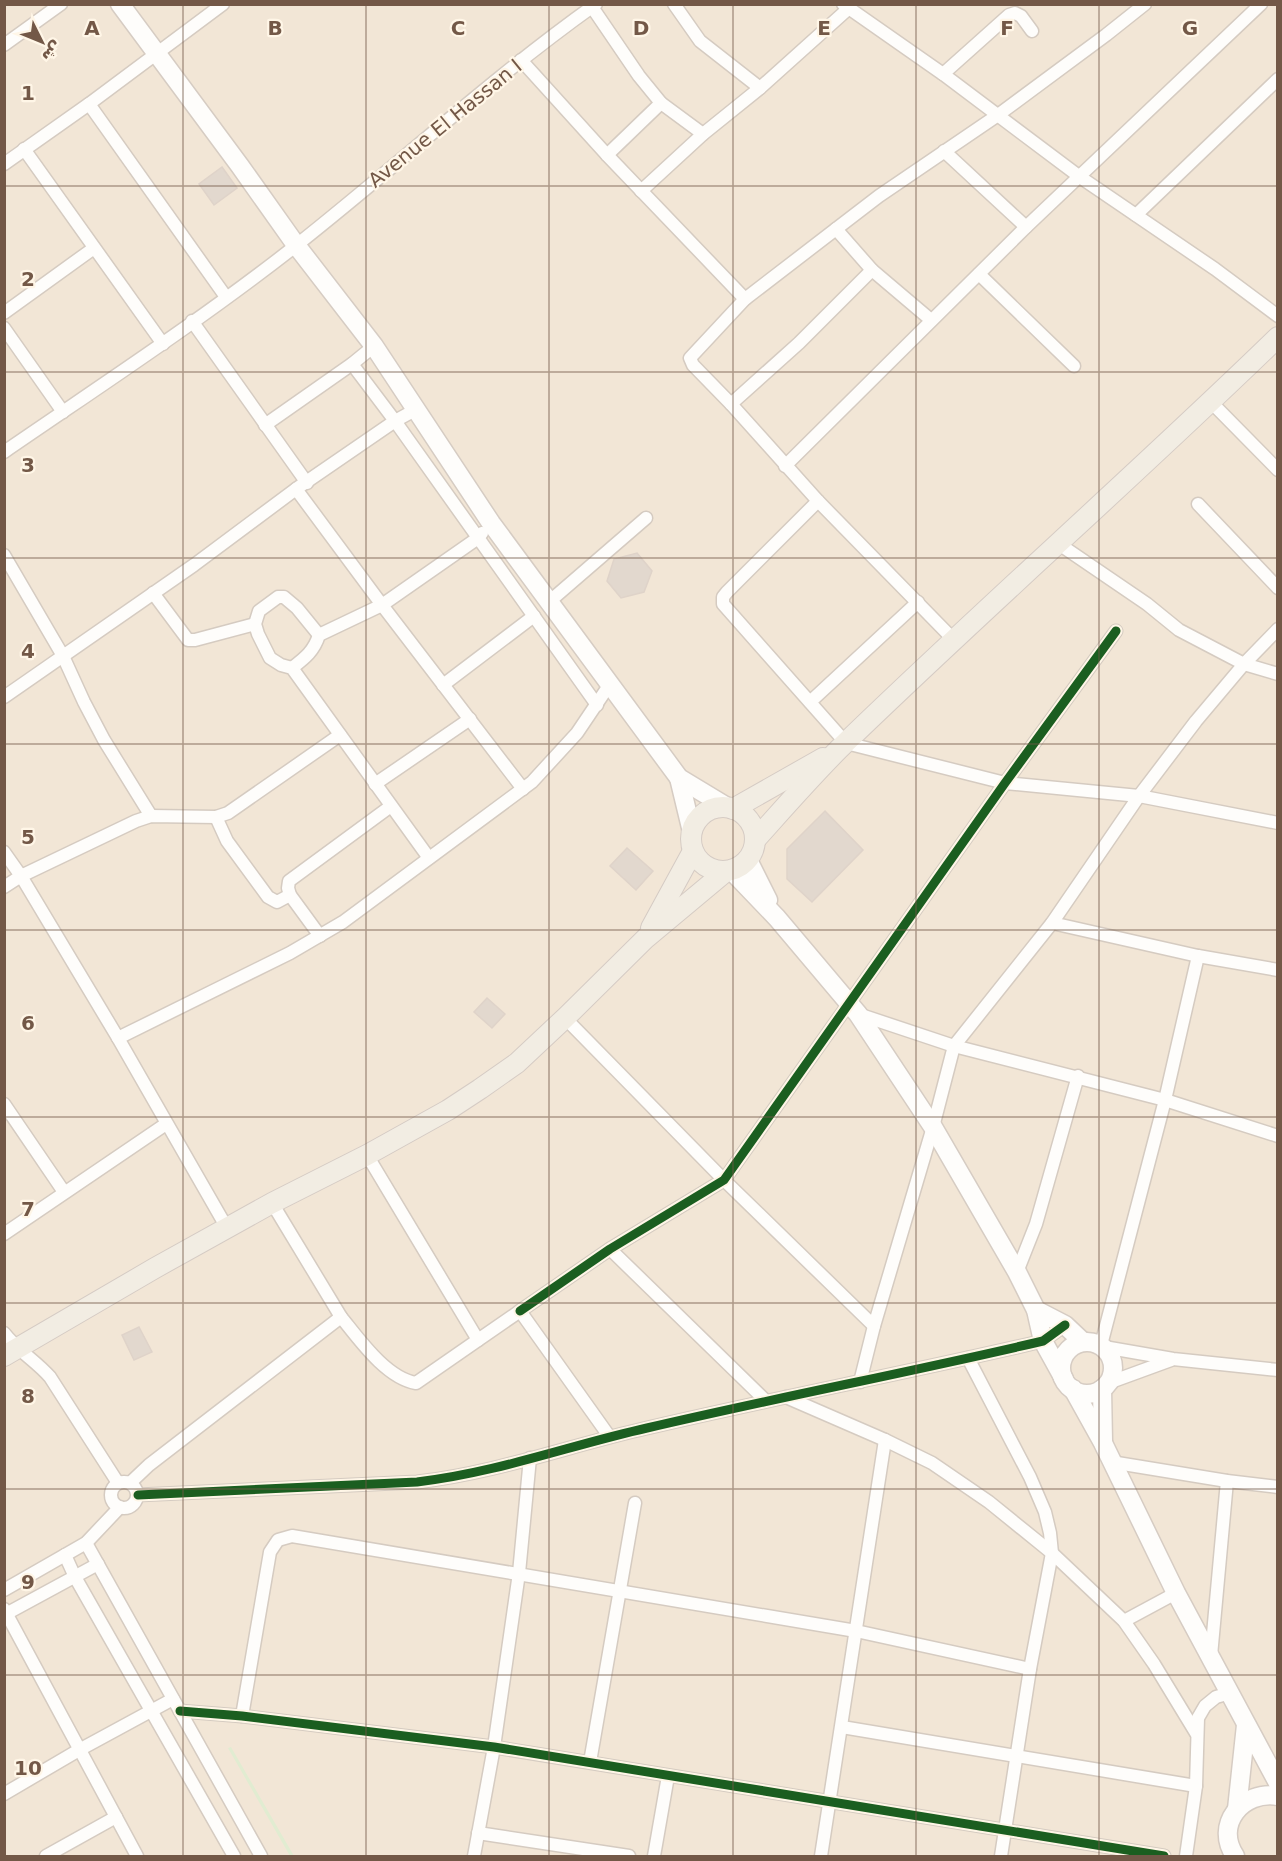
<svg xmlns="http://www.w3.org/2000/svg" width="1282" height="1861" font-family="'DejaVu Sans','Noto Sans Arabic',sans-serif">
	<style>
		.residential { fill: #f2e6d6 }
		.green { fill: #e1ecd1 }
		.building { fill: #e2d8ce; stroke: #dfd3c9; stroke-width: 1.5 }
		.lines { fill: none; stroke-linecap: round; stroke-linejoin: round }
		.street-casing { stroke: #d5cbc1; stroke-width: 15 }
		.secondary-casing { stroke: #d6ccc3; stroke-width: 21 }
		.primary-casing { stroke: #d5cbc4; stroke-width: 22 }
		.street { stroke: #fefdfb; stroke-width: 12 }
		.secondary { stroke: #fefdfb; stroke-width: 18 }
		.primary { stroke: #f2ede3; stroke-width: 20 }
		.cycleway-casing { stroke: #fff6e7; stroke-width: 13 }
		.cycleway { stroke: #1b5e20; stroke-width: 9 }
		.grid { fill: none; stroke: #735847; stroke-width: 1.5; stroke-opacity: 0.55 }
		.labels { text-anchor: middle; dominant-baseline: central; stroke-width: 4.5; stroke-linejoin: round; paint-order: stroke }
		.street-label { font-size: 20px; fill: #735847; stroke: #fff6e7 }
		.grid-label { font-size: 20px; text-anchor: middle; font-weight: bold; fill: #735847; stroke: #fff6e7; stroke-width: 4.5; stroke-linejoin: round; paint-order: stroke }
	</style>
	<rect width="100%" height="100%" fill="#f6f0e6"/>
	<rect class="residential" x="5" y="5" width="1272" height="1851"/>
	<path class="green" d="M231,1747L294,1856H290L228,1748Z"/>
	<g class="building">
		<path d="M222,167L237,188L214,205L199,184Z"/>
		<path d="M637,553L652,571L644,592L621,598L607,581L614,559Z"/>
		<path d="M825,811L863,850L812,902L787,879V849Z"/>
		<path d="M627,848L653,871L636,890L610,866Z"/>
		<path d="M487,998L505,1014L492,1028L474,1012Z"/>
		<path d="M139,1327L152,1352L134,1360L122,1335Z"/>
	</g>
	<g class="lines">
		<g class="street-casing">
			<g id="street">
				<path d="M674,4L700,41L760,88"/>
				<path d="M843,4L943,74L1080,177L1215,269L1278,316"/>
				<path d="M592,7L639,76L661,103L703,134"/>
				<path d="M4,45L61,4"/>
				<path d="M521,60L607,155L745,299"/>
				<path d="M943,74L1009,15L1015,13L1021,16L1032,31"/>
				<path d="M89,104L226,297"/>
				<path d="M24,149L163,344"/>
				<path d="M944,151L1026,227"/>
				<path d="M607,155L661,103"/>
				<path d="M4,164L89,104L223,4"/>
				<path d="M641,191L703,134L760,88L848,9"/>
				<path d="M1136,215L1278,79"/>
				<path d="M836,229L872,270L931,320"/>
				<path d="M872,270L799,343L731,404L818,501L953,639"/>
				<path d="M979,274L1074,366"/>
				<path d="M4,313L94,248"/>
				<path d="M192,321L307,483"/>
				<path d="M4,328L63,412"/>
				<path d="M374,346L352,364L395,421L597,705"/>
				<path d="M1211,402L1278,470"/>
				<path d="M731,404L693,365L690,358L745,299L836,229L879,196L998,115L1106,35L1145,4"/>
				<path d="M265,425L352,364"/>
				<path d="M4,452C103,384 204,318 298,244C398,165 492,78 596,4"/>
				<path d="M785,466L1026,227L1261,4"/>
				<path d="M296,489L382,605L523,789"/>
				<path d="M818,501L727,592L723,597V604L846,743L1005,783L1139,796L1278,823"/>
				<path d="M1198,504L1278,588"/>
				<path d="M1059,544L1147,604L1179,630L1244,664L1278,674"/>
				<path d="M4,555L63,656L84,702L104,740L151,816"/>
				<path d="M153,593L188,640H195L255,624"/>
				<path d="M550,601L646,518"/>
				<path d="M319,635L297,608L284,597H278L259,611L255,624L258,634L270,658L281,665L292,668L429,858"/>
				<path d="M292,668C305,658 314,651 319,635L382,605L478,538L482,533"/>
				<path d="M443,685L534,616"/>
				<path d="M4,697L194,565L296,489L395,421L415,410"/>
				<path d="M810,702L918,602"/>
				<path d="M375,784L470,719"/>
				<path d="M216,817L227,841L268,897L277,902L290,895"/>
				<path d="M4,852L21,876L118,1038L227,1228"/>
				<path d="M4,887L21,876L136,821L151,816L216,817L228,813L340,735"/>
				<path d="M1052,923L1198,956L1278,970"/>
				<path d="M320,936L290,895L288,888L289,881L391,806"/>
				<path d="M858,1014L954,1046L1165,1100L1278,1136"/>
				<path d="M565,1018L724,1180L874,1326"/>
				<path d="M118,1038L290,953L343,922L532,782L577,733L610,684"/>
				<path d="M4,1104L64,1192"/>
				<path d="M4,1234L166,1124"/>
				<path d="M610,1249L765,1400"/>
				<path d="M1017,1272L1036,1224L1078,1076"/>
				<path d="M520,1311L610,1249L724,1180L1005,783L1116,631"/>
				<path d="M341,1317C359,1339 386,1378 416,1383L478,1340L367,1155"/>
				<path d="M4,1333C17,1350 36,1361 50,1377L118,1483"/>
				<path d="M478,1340L520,1311L609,1436"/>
				<path d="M1101,1345L1165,1100L1198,956"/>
				<path d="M1104,1347L1173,1359L1278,1370"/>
				<path d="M968,1358L1030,1477L1045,1512L1050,1533L1052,1553L1030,1669L1001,1856"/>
				<path d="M860,1382L874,1326L933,1127L954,1046L1052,923L1139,796L1196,721L1244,664L1278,629"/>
				<path d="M1108,1383L1171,1360"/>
				<path d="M786,1397L885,1440L932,1463L989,1502L1052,1553L1124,1621L1154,1664L1196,1733"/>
				<path d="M1111,1462L1227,1481L1278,1487"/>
				<circle cx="124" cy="1495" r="13"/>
				<path d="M130,1483L149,1465L341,1317L272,1203"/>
				<path d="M138,1495L417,1482C496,1473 571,1445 647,1428C779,1397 911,1372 1043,1341L1065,1325"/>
				<path d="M86,1543L261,1856"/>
				<path d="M65,1555L75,1577L234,1856"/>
				<path d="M4,1590L86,1543L120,1507"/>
				<path d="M4,1609L137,1856"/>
				<path d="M4,1615L98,1564"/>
				<path d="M1124,1621L1176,1593"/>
				<path d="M1211,1656L1227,1481"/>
				<path d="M180,1711L242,1716L494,1747L1164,1856"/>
				<path d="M242,1716L270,1552L278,1540L292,1536L856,1631L1030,1669"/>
				<path d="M842,1727L1196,1786"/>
				<path d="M590,1762L635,1503"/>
				<path d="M4,1794L79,1750L173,1699"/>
				<path d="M478,1833L629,1856"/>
				<path d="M46,1856L116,1817"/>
				<path d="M474,1856L494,1747L519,1573L530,1458"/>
				<path d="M654,1856L668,1776"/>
				<path d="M821,1856L885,1440"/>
				<path d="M1186,1856L1196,1786L1198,1718L1205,1706L1216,1697L1230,1693"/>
			</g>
		</g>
		<g class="secondary-casing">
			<g id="secondary">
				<path d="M120,4L240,166L296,245L374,346L491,523L679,778L727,807"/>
				<path d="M679,778L692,832"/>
				<path d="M748,860L768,900"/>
				<path d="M732,871L777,918L858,1014L933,1127L1017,1272L1036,1310L1043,1341L1064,1379"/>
				<path d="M1036,1310L1065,1325L1083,1342"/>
				<circle cx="1087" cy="1368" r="26"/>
				<path d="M1073,1389L1103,1443L1176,1593L1278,1783"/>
				<path d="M1102,1389L1103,1441"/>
				<path d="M1237,1809L1246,1725"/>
				<path d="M1235,1856C1214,1825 1242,1790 1278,1796"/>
			</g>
		</g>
		<g class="primary-casing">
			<g id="primary">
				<circle cx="723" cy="839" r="32"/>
				<path d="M733,809L823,758"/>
				<path d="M756,839C783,809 810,778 839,749C983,609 1134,477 1278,337"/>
				<path d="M651,928L693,851"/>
				<path d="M4,1356L155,1268L272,1203L367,1155L448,1110L480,1089L517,1063L565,1018L646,938L725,872"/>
			</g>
		</g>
		<use href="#street" class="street"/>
		<use href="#secondary" class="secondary"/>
		<use href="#primary" class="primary"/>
		<g class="cycleway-casing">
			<g id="cycleway">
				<path d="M520,1311L610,1249L724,1180L1005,783L1116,631"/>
				<path d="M138,1495L417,1482C496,1473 571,1445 647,1428C779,1397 911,1372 1043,1341L1065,1325"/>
				<path d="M180,1711L242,1716L494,1747L1164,1856"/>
			</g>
		</g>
		<use href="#cycleway" class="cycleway"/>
	</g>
	<path class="grid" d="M183,4V1856M366,4V1856M549,4V1856M733,4V1856M916,4V1856M1099,4V1856M4,186H1278M4,372H1278M4,558H1278M4,744H1278M4,930H1278M4,1117H1278M4,1303H1278M4,1489H1278M4,1675H1278"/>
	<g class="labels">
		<g class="street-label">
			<text transform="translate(445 123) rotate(-39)">Avenue El Hassan I</text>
		</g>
	</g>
	<g class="grid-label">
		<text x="92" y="35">A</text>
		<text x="275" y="35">B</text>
		<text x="458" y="35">C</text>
		<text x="641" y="35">D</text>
		<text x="824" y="35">E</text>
		<text x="1007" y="35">F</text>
		<text x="1190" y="35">G</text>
		<text x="28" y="100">1</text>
		<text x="28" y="286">2</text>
		<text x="28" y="472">3</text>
		<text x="28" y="658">4</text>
		<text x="28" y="844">5</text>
		<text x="28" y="1030">6</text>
		<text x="28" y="1216">7</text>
		<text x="28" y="1403">8</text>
		<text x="28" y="1589">9</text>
		<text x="28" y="1775">10</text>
	</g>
	<rect width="1282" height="1861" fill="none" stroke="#735847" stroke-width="12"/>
	<g transform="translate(42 42) rotate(133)" stroke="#fff6e7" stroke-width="4.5" paint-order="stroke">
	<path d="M0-4.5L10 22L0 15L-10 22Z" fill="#735847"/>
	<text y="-9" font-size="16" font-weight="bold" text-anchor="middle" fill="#735847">ش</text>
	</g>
</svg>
